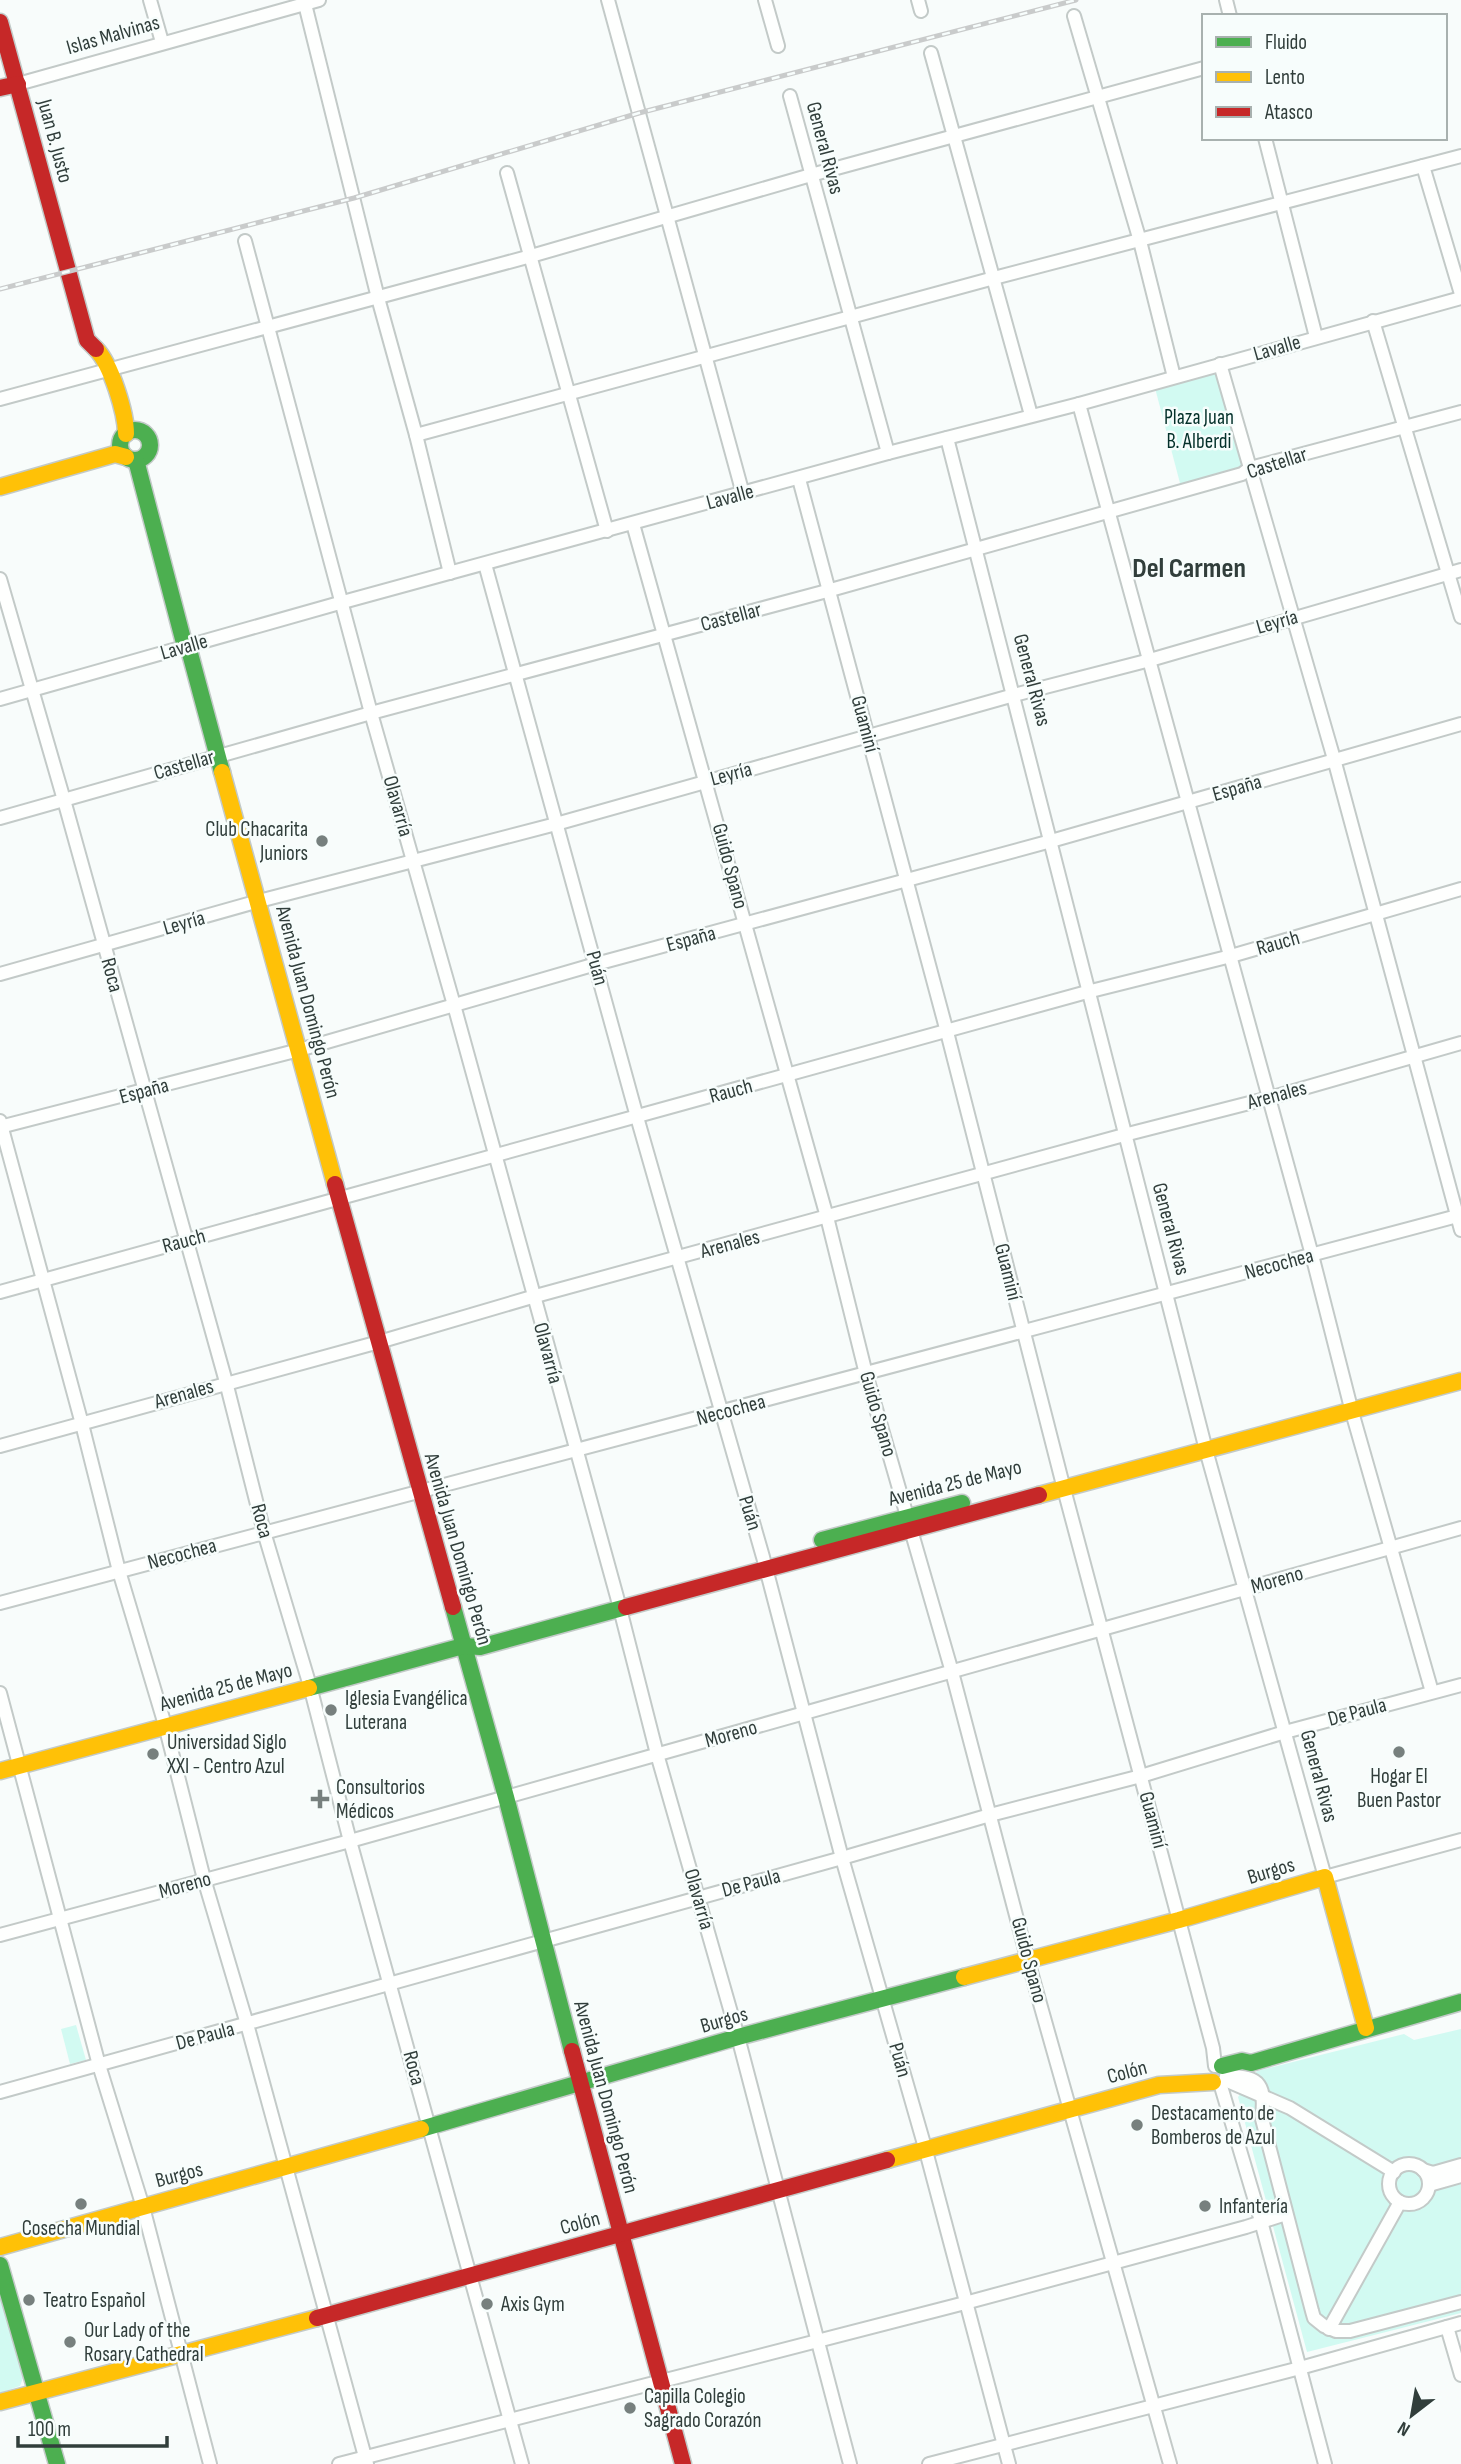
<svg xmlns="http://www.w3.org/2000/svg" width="1461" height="2464" font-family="'Sofia Sans Condensed',sans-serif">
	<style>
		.green { fill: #d2faf2 }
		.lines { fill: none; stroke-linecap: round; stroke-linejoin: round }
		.street-casing { stroke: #c3cac8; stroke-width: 16 }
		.fast-casing { stroke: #c3cac8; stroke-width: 19 }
		.slow-casing { stroke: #c3cac8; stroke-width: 19 }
		.jam-casing { stroke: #c3cac8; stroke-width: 19 }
		.street { stroke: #fefffe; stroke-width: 12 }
		.fast { stroke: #4caf50; stroke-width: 16 }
		.slow { stroke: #ffc107; stroke-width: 16 }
		.jam { stroke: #c62828; stroke-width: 16 }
		.rail-casing { stroke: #c9cbcb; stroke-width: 5 }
		.rail { stroke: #f7fdfc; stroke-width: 2.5; stroke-dasharray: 8; stroke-linecap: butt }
		.poi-dot { fill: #77807e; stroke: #f7fdfc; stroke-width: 2.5 }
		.labels { text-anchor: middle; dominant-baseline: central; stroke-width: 5; stroke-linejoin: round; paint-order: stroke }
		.street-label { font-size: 21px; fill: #313e3b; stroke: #f7fdfc }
		.park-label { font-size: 21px; fill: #04302a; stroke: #f7fdfc }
		.poi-label { font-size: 21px; fill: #313e3b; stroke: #f7fdfc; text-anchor: start }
		.district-label { font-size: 28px; font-weight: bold; fill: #313e3b; stroke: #f7fdfc }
	</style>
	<rect width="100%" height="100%" fill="#f8fcfb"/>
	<g class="green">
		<path d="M1217,371L1244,470L1181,487L1155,388Z"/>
		<path d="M76,2025L86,2060L70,2064L61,2029Z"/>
		<path d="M1461,2029V2313L1307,2352L1238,2097L1257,2071L1404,2034L1414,2040Z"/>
		<path d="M0,2297L23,2378L20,2386L0,2393Z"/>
	</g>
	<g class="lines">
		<g class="street-casing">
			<g id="street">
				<path d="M150,0L162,42"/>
				<path d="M304,0L378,298L416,435L450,573"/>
				<path d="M608,0L743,494"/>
				<path d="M765,0L778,46"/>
				<path d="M918,0L921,11"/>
				<path d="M1226,0L1230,16"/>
				<path d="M1074,16L1140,241L1174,377"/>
				<path d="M931,53L1031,415"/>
				<path d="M18,84L319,0"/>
				<path d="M790,96L888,453"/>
				<path d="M1265,138L1316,337"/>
				<path d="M1423,166L1461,294"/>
				<path d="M507,173L607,531"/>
				<path d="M245,241L371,713L454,1005L617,1597L657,1754L738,2037L850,2464"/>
				<path d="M1373,321L1461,617"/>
				<path d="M1220,364L1334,759L1461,1230"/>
				<path d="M0,399L531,256L811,175L1204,68"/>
				<path d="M1079,404L1312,1255L1352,1412L1432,1692"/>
				<path d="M416,435L994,278L1461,156"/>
				<path d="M947,438L1206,1450L1325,1877L1461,1840"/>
				<path d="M799,479L947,1032L1064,1489L1213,2048L1215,2066"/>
				<path d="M633,524L827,1217L866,1374L952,1672L1028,1961L1170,2464"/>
				<path d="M485,564L637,1117L763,1557L842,1858L926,2151L1009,2464"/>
				<path d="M0,579L64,800L226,1382L264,1532L310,1686L350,1841L522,2464"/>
				<path d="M0,699L343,602L888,453L1079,404L1461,298"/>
				<path d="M0,818L371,713L827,591L1242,474L1250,468L1461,412"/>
				<path d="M0,974L259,901L556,824L1014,695L1150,660L1461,570"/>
				<path d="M0,1121L82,1424L119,1571L165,1725L204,1879L247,2024L367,2464"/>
				<path d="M0,1127L299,1050L596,964L1051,841L1461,724"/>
				<path d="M0,1292L1087,992L1231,956L1461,889"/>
				<path d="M0,1446L379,1342L532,1297L1124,1135L1269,1098L1461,1043"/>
				<path d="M0,1603L1461,1215"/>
				<path d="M0,1693L99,2065L143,2207L210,2464"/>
				<path d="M0,1935L350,1841L1461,1528"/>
				<path d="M1226,2076C1263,2076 1265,2086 1262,2119L1312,2311L1314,2318L1324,2326L1336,2331H1350L1461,2302"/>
				<path d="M1225,2080L1290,2108L1394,2172"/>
				<path d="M1220,2083L1261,2221L1325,2464"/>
				<path d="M0,2092L842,1858L990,1815L1141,1776L1285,1732L1461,1685"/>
				<circle cx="1409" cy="2184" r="20"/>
				<path d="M1423,2170L1433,2173L1461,2165"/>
				<path d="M1429,2185L1461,2176"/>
				<path d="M1447,2327L1461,2375"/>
				<path d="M1329,2329L1400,2202"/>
				<path d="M339,2464L965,2303L1246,2227L1286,2214"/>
				<path d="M929,2464L1300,2368L1461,2323"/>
			</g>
		</g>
		<g class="fast-casing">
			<g id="fast">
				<circle cx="135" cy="445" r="15"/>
				<path d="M136,460L184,643L188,646L222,772"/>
				<path d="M822,1540L962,1503"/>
				<path d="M453,1607L506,1797L572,2051"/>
				<path d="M309,1688L463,1646L480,1647L626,1607"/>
				<path d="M1222,2066L1242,2061L1251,2063L1461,2002"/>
				<path d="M421,2129L738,2037L964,1977"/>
				<path d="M0,2265L57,2464"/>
			</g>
		</g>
		<g class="slow-casing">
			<g id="slow">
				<path d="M96,349C111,364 126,413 126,434"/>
				<path d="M0,487L115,454L126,457"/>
				<path d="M222,772L335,1184"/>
				<path d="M1039,1495L1461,1381"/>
				<path d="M0,1771L309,1688"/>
				<path d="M964,1977L1179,1920L1325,1877L1366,2028"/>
				<path d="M887,2160L1159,2085L1213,2082"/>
				<path d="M0,2247L421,2129"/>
				<path d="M0,2402L317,2318"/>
			</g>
		</g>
		<g class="jam-casing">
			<g id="jam">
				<path d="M0,22L87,340L96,349"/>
				<path d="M0,88L18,84"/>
				<path d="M335,1184L453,1607"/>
				<path d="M626,1607L1039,1495"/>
				<path d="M572,2051L683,2464"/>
				<path d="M317,2318L887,2160"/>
			</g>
		</g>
		<use href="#street" class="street"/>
		<use href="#fast" class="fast"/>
		<use href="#slow" class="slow"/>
		<use href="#jam" class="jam"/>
		<g class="rail-casing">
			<path id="rail" d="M0,289L354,198L639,113L1076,0"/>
		</g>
		<use href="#rail" class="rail"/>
	</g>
	<g class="poi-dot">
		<circle cx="322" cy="841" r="7"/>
		<circle cx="331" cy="1710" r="7"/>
		<circle cx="1399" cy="1752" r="7"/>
		<circle cx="153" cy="1754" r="7"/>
		<path d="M316.5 1788.5h7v7h7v7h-7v7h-7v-7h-7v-7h7z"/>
		<circle cx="1137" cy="2125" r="7"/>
		<circle cx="81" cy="2204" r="7"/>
		<circle cx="1205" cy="2206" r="7"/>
		<circle cx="29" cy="2300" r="7"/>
		<circle cx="487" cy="2304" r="7"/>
		<circle cx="70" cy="2342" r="7"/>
		<circle cx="630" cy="2408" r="7"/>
	</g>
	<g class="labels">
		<g class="street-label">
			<text transform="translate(113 35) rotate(-16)">Islas Malvinas</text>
			<text transform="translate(55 141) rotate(75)">Juan B. Justo</text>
			<text transform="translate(825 148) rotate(75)">General Rivas</text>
			<text transform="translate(1277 348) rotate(-16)">Lavalle</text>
			<text transform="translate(1277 463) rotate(-18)">Castellar</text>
			<text transform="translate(730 497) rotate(-15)">Lavalle</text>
			<text transform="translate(731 617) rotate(-15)">Castellar</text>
			<text transform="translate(1277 622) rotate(-16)">Leyría</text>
			<text transform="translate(184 647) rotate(-16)">Lavalle</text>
			<text transform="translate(1032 680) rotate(75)">General Rivas</text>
			<text transform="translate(865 724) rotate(75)">Guaminí</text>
			<text transform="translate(184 765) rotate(-16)">Castellar</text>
			<text transform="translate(731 774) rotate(-15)">Leyría</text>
			<text transform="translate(1237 788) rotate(-16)">España</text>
			<text transform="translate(398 806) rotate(74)">Olavarría</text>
			<text transform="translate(730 866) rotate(75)">Guido Spano</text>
			<text transform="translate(184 923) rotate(-16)">Leyría</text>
			<text transform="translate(691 939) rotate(-15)">España</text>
			<text transform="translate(1278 943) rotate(-16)">Rauch</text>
			<text transform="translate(597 968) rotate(75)">Puán</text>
			<text transform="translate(112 975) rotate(75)">Roca</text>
			<text transform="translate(308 1002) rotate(75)">Avenida Juan Domingo Perón</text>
			<text transform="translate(144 1091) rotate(-15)">España</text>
			<text transform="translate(731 1091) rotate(-15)">Rauch</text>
			<text transform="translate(1277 1095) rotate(-15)">Arenales</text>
			<text transform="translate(1171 1229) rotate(75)">General Rivas</text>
			<text transform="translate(184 1241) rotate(-15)">Rauch</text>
			<text transform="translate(730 1244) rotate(-15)">Arenales</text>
			<text transform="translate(1279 1264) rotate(-15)">Necochea</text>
			<text transform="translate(1008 1272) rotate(76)">Guaminí</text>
			<text transform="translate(548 1353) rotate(75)">Olavarría</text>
			<text transform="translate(184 1394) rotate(-16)">Arenales</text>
			<text transform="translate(731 1410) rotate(-15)">Necochea</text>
			<text transform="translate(878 1414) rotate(74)">Guido Spano</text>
			<text transform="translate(955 1483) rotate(-14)">Avenida 25 de Mayo</text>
			<text transform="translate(750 1513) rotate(73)">Puán</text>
			<text transform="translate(262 1521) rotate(75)">Roca</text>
			<text transform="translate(458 1549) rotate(74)">Avenida Juan Domingo Perón</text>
			<text transform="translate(182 1554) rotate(-15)">Necochea</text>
			<text transform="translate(1277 1580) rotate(-16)">Moreno</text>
			<text transform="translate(226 1687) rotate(-15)">Avenida 25 de Mayo</text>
			<text transform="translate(1357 1712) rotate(-15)">De Paula</text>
			<text transform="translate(731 1734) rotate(-16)">Moreno</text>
			<text transform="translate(1319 1776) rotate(75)">General Rivas</text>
			<text transform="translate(1153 1820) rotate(75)">Guaminí</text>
			<text transform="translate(1271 1871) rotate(-17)">Burgos</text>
			<text transform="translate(751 1883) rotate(-15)">De Paula</text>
			<text transform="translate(185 1885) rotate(-15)">Moreno</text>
			<text transform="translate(699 1899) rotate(74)">Olavarría</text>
			<text transform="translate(1029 1960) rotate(75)">Guido Spano</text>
			<text transform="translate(724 2020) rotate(-16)">Burgos</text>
			<text transform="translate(205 2036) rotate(-15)">De Paula</text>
			<text transform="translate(900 2060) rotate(74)">Puán</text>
			<text transform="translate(414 2068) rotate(75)">Roca</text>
			<text transform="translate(1127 2072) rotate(-15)">Colón</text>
			<text transform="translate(606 2097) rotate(75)">Avenida Juan Domingo Perón</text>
			<text transform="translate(179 2175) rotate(-15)">Burgos</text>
			<text transform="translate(580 2223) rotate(-15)">Colón</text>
		</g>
		<g class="park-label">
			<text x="1199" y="417">Plaza Juan<tspan x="1199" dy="24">B. Alberdi</tspan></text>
		</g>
		<g class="poi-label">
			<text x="308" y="829" text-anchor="end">Club Chacarita<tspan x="308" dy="24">Juniors</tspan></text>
			<text x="345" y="1698">Iglesia Evangélica<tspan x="345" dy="24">Luterana</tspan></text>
			<text x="167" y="1742">Universidad Siglo<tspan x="167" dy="24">XXI - Centro Azul</tspan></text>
			<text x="1399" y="1776" text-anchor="middle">Hogar El<tspan x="1399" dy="24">Buen Pastor</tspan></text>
			<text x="336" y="1787">Consultorios<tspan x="336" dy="24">Médicos</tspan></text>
			<text x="1151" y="2113">Destacamento de<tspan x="1151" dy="24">Bomberos de Azul</tspan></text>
			<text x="1219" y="2206">Infantería</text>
			<text x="81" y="2228" text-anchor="middle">Cosecha Mundial</text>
			<text x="43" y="2300">Teatro Español</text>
			<text x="501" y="2304">Axis Gym</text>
			<text x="84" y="2330">Our Lady of the<tspan x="84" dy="24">Rosary Cathedral</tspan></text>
			<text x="644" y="2396">Capilla Colegio<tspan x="644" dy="24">Sagrado Corazón</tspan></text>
		</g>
		<g class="district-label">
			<text x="1189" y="568">Del Carmen</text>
		</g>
	</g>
	<rect x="1202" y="14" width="245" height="126" fill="#f7fdfc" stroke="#a8b1af" stroke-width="2"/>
	<rect x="1216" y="37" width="35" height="10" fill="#4caf50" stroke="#a8b1af" stroke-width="2"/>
	<text x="1265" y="49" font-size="21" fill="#313e3b">Fluido</text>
	<rect x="1216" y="72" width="35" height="10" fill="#ffc107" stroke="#a8b1af" stroke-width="2"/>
	<text x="1265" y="84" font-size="21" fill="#313e3b">Lento</text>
	<rect x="1216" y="107" width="35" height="10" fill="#c62828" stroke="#a8b1af" stroke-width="2"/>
	<text x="1265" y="119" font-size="21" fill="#313e3b">Atasco</text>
	<g transform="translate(1412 2415) rotate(211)" stroke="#f7fdfc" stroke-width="5" paint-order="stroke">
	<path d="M0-5L12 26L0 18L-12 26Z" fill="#313e3b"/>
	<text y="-10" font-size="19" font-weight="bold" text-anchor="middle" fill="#313e3b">N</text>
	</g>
	<path d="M18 2436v10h149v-10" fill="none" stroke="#313e3b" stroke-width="3.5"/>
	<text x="28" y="2436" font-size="21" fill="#313e3b" stroke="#f7fdfc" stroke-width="5" paint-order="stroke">100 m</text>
</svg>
